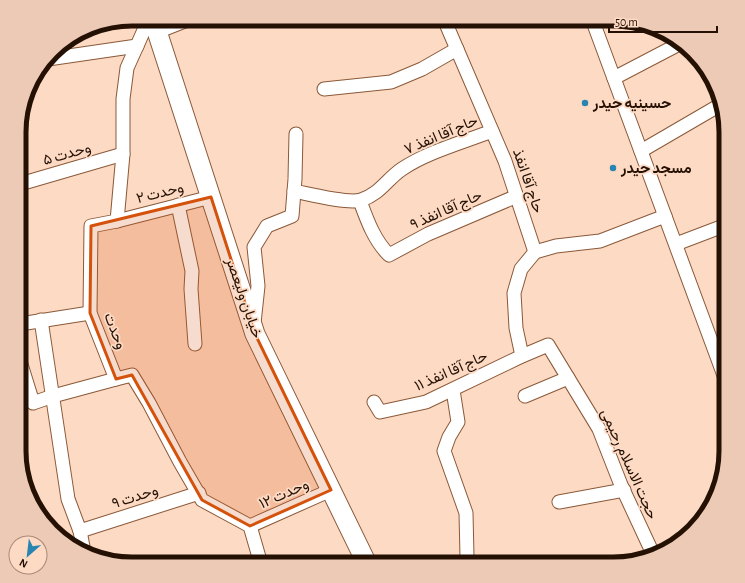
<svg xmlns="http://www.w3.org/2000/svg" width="745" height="583" font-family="'Alegreya Sans',Vazirmatn,sans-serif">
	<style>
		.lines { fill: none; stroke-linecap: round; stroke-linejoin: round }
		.street-casing { stroke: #8a5938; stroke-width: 15 }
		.secondary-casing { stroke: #8a5938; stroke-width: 21 }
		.street { stroke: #fff; stroke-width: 13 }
		.secondary { stroke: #fff; stroke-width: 19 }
		.marked { fill: #d4520b; fill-opacity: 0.2; stroke: #d4520b; stroke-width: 3; stroke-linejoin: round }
		.poi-dot { fill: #2885b1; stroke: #fddac4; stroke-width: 1.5 }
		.labels { text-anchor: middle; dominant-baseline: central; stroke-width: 3.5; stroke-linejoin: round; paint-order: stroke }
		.poi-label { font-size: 15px; font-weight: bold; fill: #251104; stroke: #fddac4; text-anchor: start }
		.street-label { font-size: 15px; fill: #251104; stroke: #fddac4 }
		.rim { fill: none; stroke: #251104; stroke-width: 5 }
	</style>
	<rect width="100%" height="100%" fill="#fddac4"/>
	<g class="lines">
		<g class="street-casing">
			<g id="street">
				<path d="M149,19L127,68L123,99V154L117,221L91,226L90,313L116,379L132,375L149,403L180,462L202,500L250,526L261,564"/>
				<path d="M444,19L505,161L535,252"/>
				<path d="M592,19L726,381"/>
				<path d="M157,32L190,19"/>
				<path d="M48,59L137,46"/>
				<path d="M614,78L681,43"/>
				<path d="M324,89L391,82L422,69L457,49"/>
				<path d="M641,151L720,105"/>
				<path d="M20,184L123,154"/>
				<path d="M294,191C309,194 348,204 361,200C380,194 387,179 402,169C427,152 464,142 492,131"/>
				<path d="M360,201C367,220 374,240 389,255L428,234L517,196"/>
				<path d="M178,205L192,271L191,289L195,344"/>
				<path d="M117,221L211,197"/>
				<path d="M676,244L726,225"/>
				<path d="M535,252L556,246L600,241L665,216"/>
				<path d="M41,320L68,499L80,531L84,552"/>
				<path d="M254,323L258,286L254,247L267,226L292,216L295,179L296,134"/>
				<path d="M20,324L90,313"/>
				<path d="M522,356L516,328L514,293L521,269L535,252"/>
				<path d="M19,358L33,403L53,396L116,379"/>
				<path d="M453,390L458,422L449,437L444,451L466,513L467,557L466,564"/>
				<path d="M525,396L568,378"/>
				<path d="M374,402L380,412L426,402L522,356L548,345L599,429L621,485L654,556"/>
				<path d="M559,502L624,490"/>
				<path d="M250,526L331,490"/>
				<path d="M80,531L199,493"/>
			</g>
		</g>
		<g class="secondary-casing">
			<path id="secondary" d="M153,19L255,334L367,564"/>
		</g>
		<use href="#street" class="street"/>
		<use href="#secondary" class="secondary"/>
	</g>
	<path class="marked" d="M211,197L255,334L331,490L250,526L202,500L132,375L116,379L90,313L91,226Z"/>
	<g class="poi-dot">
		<circle cx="585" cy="103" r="4"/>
		<circle cx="613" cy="168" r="4"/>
	</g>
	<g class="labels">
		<g class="poi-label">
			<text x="593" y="103">حسینیه حیدر</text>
			<text x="621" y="168">مسجد حیدر</text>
		</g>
		<g class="street-label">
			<text transform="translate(441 135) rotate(-23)">حاج آقا انفذ ۷</text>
			<text transform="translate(67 154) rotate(-16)">وحدت ۵</text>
			<text transform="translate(528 181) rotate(71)">حاج آقا انفذ</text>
			<text transform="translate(160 193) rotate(-14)">وحدت ۲</text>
			<text transform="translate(446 210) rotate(-24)">حاج آقا انفذ ۹</text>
			<text transform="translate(244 298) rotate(71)">خیابان ولیعصر</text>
			<text transform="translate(115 331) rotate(69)">وحدت</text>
			<text transform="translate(451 371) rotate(-24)">حاج آقا انفذ ۱۱</text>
			<text transform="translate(629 464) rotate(66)">حجت الاسلام رحیمی</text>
			<text transform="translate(284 494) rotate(-24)">وحدت ۱۲</text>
			<text transform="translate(135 497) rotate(-18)">وحدت ۹</text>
		</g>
	</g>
	<path d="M0 0H745V583H0ZM132 26H613A106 106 0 0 1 719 132V451A106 106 0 0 1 613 557H132A106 106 0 0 1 26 451V132A106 106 0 0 1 132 26Z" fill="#eccab5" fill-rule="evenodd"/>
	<path class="rim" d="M132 26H613A106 106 0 0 1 719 132V451A106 106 0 0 1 613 557H132A106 106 0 0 1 26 451V132A106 106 0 0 1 132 26Z"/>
	<g transform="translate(28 555) rotate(208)"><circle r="19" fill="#fddac4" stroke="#a78a77"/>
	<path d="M0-3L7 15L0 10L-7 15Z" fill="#2885b1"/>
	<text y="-6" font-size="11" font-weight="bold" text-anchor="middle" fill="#251104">N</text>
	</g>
	<path d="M609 26v6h108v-6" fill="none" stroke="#251104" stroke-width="2"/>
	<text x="615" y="26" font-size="12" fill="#251104" stroke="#fddac4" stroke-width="3" paint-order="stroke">50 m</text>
</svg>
